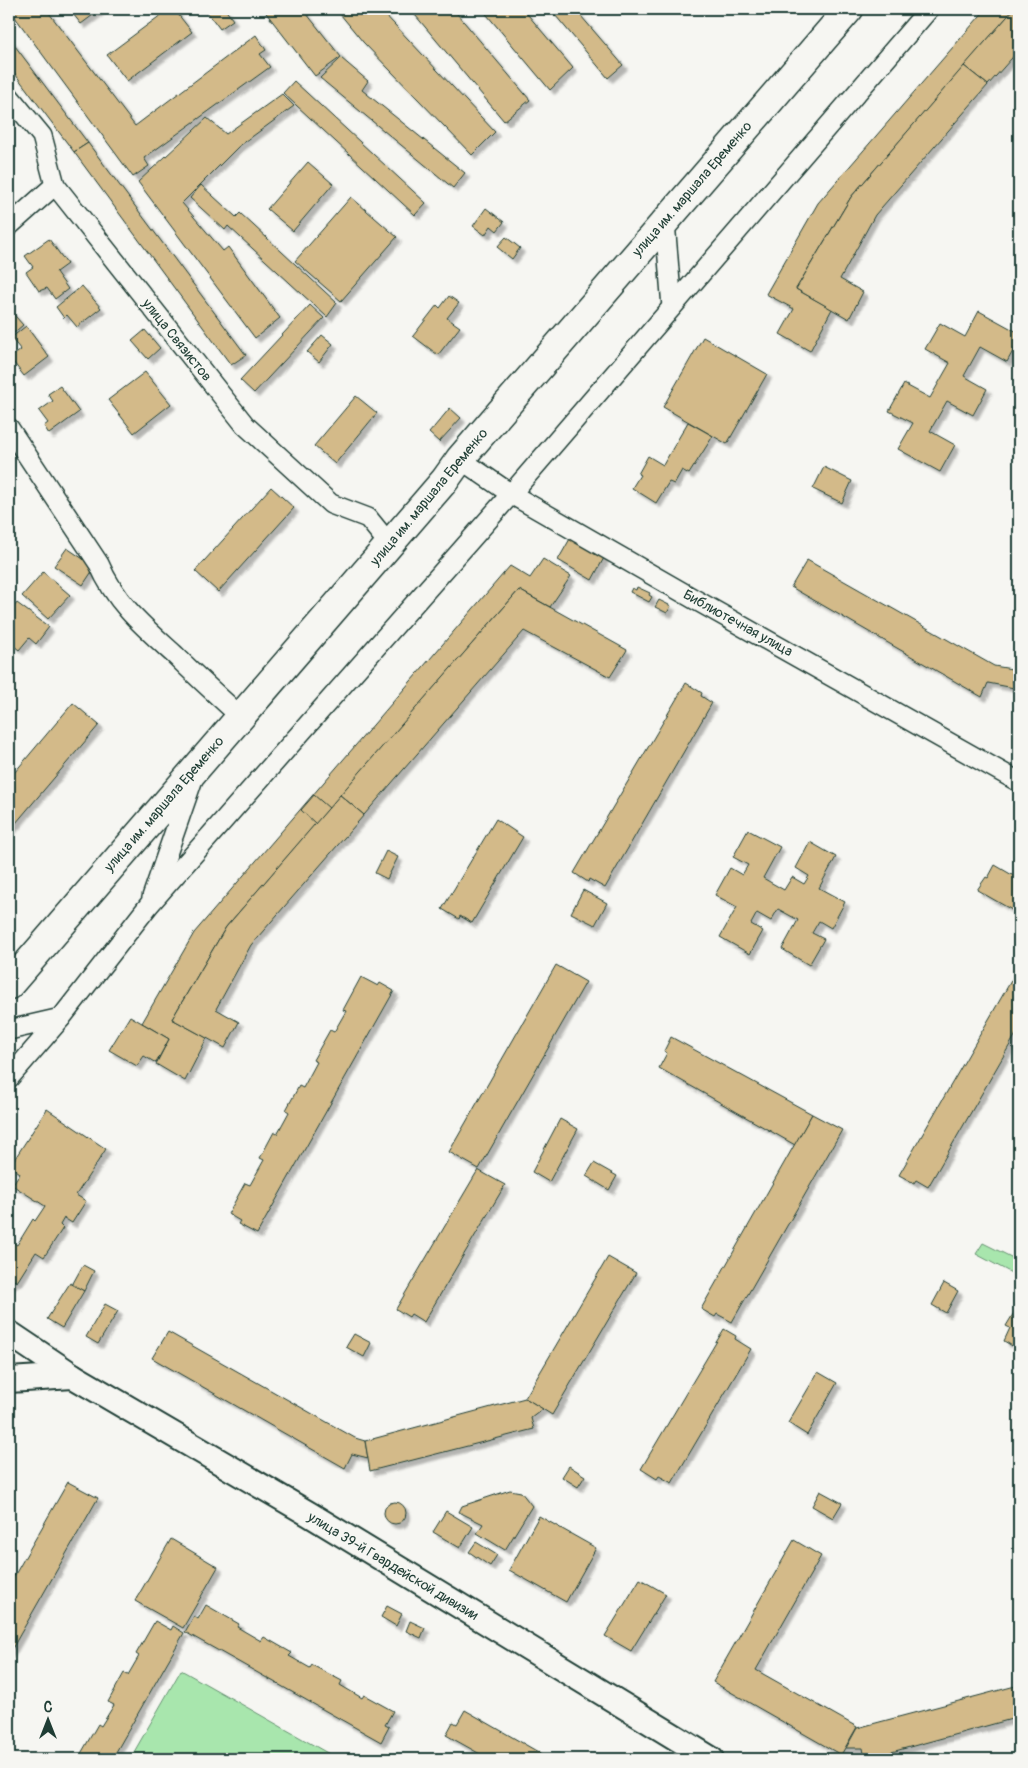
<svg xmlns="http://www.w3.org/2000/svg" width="1028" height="1768" font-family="Pangolin,sans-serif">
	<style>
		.green { fill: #a8e6ad; stroke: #649270 }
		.building { fill: #d3ba89; stroke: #1f3d34; filter: url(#shadow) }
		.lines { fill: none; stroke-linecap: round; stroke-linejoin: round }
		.minor-casing { stroke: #1f3d34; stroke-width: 22 }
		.major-casing { stroke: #1f3d34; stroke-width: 28 }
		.highway-casing { stroke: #1f3d34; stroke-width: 31 }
		.minor { stroke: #f6f6f2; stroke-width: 19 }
		.major { stroke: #f6f6f2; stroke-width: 24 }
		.highway { stroke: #f6f6f2; stroke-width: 28 }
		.labels { text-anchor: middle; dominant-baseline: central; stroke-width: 4; stroke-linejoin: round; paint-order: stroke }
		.street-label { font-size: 14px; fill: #1f3d34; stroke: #f6f6f2 }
	</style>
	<defs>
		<filter id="shadow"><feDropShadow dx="4.5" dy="4.5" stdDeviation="1" flood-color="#0004"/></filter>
	</defs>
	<rect width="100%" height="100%" fill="#f6f6f2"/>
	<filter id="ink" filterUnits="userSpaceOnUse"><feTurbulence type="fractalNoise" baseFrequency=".02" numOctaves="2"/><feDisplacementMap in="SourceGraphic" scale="10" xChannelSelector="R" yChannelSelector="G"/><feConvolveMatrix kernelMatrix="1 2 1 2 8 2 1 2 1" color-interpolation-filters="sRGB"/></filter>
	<g filter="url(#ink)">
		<g class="green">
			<path d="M983,1243L1019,1261V1277L976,1254Z"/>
			<path d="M181,1670L338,1759H130Z"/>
		</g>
		<g class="building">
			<path d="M9,9H46L135,126L256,35L266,50L260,54L270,67L144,158L149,166L133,177Z"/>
			<path d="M69,9H101L81,24Z"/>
			<path d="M169,9H174L192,32L127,81L107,55Z"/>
			<path d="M205,9H225L233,20L220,29Z"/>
			<path d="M263,9H303L341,57L315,76Z"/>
			<path d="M336,9H380L495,132L472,155L363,42Z"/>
			<path d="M410,9H453L530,100L504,121Z"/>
			<path d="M482,9H523L573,68L550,90Z"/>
			<path d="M550,9H575L623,65L608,78Z"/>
			<path d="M986,9H1014L851,197L796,289L832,309L810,351L780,334L794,309L766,294L818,203Z"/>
			<path d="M1014,9H1019V50L988,85L964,66Z"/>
			<path d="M9,38L88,143L74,152L9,66Z"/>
			<path d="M341,58L368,81L362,90L465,173L453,188L320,78Z"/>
			<path d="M964,66L988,85L875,215L840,279L863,292L849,319L796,289L851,197Z"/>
			<path d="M294,81L426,203L415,215L283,93Z"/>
			<path d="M282,94L294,106L238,147L182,203L223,251L228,247L280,318L255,338L138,182L207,118L226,134Z"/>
			<path d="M88,143L246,355L231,365L74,152Z"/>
			<path d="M308,162L333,184L293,231L267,209Z"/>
			<path d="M201,185L236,217L240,213L337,303L327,317L228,226L225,230L190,198Z"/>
			<path d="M351,197L397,237L341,301L295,261Z"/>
			<path d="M486,208L504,222L497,231L491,226L485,235L473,226Z"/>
			<path d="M506,237L520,248L512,259L497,247Z"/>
			<path d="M49,239L67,264L56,272L68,289L55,299L47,288L39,291L26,272L33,267L25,256Z"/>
			<path d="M82,286L101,308L77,327L67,315L64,318L56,307Z"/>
			<path d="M449,296L459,303L447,318L460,327L438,355L413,336L437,305L440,308Z"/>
			<path d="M310,305L324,318L254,393L240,380Z"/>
			<path d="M9,309L23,325L9,337Z"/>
			<path d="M979,311L1019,333V340L1007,362L980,347L964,376L987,389L973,415L947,401L930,431L955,445L940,472L898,449L913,423L889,411L904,384L930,398L950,363L925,349L940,323L965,337Z"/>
			<path d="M26,326L49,357L24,376L10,358L21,350L11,338Z"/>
			<path d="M145,330L160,348L148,359L132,341Z"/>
			<path d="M322,335L333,344L319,362L307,352Z"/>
			<path d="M703,337L767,374L727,444L663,407Z"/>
			<path d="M145,372L171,404L134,433L108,400Z"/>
			<path d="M60,386L79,412L49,434L44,426L48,423L39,411L53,401L48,394Z"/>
			<path d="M356,396L377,413L335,464L314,446Z"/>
			<path d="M450,408L461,418L439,442L429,433Z"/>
			<path d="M688,422L713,436L689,474L682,470L674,484L669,482L656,503L632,488L640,475L638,474L648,456L663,465Z"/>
			<path d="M824,467L852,481L842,503L813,489Z"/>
			<path d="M271,487L294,508L218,592L195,571Z"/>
			<path d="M571,537L605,556L592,580L558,560Z"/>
			<path d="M67,548L95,567L83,585L54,566Z"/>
			<path d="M543,559L571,576L550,607L519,590L226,927L172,1019L207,1038L185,1081L156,1064L169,1039L142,1023L194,933L510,566L530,578Z"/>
			<path d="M807,560L994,666L1012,669L1014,688L988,683L982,697L791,587Z"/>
			<path d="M43,572L70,595L48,619L22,596Z"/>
			<path d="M637,587L650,593L649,595L652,597L649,602L630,592L632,588L636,590Z"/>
			<path d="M519,590L627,650L610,677L524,631L364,815L340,795Z"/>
			<path d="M659,600L671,606L667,613L655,607Z"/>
			<path d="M17,603L49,627L36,644L29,638L19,650L9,642V613Z"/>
			<path d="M1019,668V702L1015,703L1012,669Z"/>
			<path d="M686,683L702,693L701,696L712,703L605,888L589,879L588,882L574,873Z"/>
			<path d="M73,703L99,725L10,830L9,829V779Z"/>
			<path d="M314,795L329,808L316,824L301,810Z"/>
			<path d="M340,795L364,815L251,945L216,1009L239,1022L225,1048L172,1019L226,927Z"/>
			<path d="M496,819L523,837L472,923L460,916L459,919L442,909Z"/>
			<path d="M748,830L780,847L763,878L784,890L792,877L804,884L809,876L796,868L810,842L836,857L819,888L845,902L831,928L819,921L812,933L824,939L809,965L782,949L798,920L778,909L771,921L757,913L751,924L763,931L750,954L720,937L737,907L715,895L730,868L742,875L748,865L733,857Z"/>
			<path d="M386,851L398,857L387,879L375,873Z"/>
			<path d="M995,865L1019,879V914L977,890L986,877L988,878Z"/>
			<path d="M583,890L607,903L595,925L571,913Z"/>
			<path d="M556,965L586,982L479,1169L449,1152Z"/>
			<path d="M1019,967V1029L928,1187L916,1180L914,1183L899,1175Z"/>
			<path d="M361,977L378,986L380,983L394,991L257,1234L238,1224L240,1221L228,1214L245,1183L250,1185L264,1160L260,1158L274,1132L277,1134L289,1112L286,1110L299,1086L303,1088L317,1062L313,1060L330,1030L334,1032L346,1011L343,1010Z"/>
			<path d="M130,1016L169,1039L156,1063L144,1056L137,1066L109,1050Z"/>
			<path d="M671,1037L812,1114L795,1145L659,1068L667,1053L664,1051Z"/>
			<path d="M47,1109L106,1149L76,1195L86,1201L72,1223L64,1218L60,1225L63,1228L44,1257L36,1252L17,1282L14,1280L9,1287V1240L17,1245L33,1219L35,1221L45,1206L12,1185L20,1173L10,1166Z"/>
			<path d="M812,1114L842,1130L732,1322L717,1314L715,1317L701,1309Z"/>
			<path d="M560,1119L578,1129L549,1182L532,1172Z"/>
			<path d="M594,1163L617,1176L609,1190L586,1176Z"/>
			<path d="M478,1170L505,1185L424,1322L411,1314L409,1317L396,1309Z"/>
			<path d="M608,1257L636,1273L552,1415L525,1398Z"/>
			<path d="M83,1265L94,1271L84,1291L72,1285Z"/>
			<path d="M70,1283L84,1291L62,1328L47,1319Z"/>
			<path d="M944,1283L958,1291L946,1313L932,1305Z"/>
			<path d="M105,1304L118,1311L98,1344L86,1337Z"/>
			<path d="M1015,1311L1019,1314V1350L1004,1341L1010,1328L1006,1326Z"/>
			<path d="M724,1329L736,1336L735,1339L751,1349L672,1483L659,1476L657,1479L641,1469Z"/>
			<path d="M168,1332L355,1438L365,1441L368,1458L352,1454L345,1468L152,1358Z"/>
			<path d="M354,1334L371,1343L364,1357L346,1347Z"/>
			<path d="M818,1372L837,1383L807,1435L788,1423Z"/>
			<path d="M525,1398L543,1409L531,1418L534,1429L370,1471L365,1441Z"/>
			<path d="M569,1466L585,1476L578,1487L562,1477Z"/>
			<path d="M68,1482L98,1498L9,1654V1585Z"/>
			<path d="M510,1490L521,1492L532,1506L505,1550L477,1533L483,1524L459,1512L462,1506Z"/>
			<path d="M820,1491L842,1503L833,1518L812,1506Z"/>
			<circle cx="395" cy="1513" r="11"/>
			<path d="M446,1511L473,1527L460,1548L433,1532Z"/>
			<path d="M539,1516L596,1548L566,1602L509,1570Z"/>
			<path d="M171,1539L218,1567L183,1628L135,1601Z"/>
			<path d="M794,1540L821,1556L756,1670L857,1727L841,1755L713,1682Z"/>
			<path d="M476,1542L497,1555L490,1566L469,1552Z"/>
			<path d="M640,1579L666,1594L631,1651L605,1636Z"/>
			<path d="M206,1605L239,1624L237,1627L261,1641L264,1637L292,1653L289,1656L310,1668L312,1665L342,1681L340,1685L362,1698L364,1695L393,1711L385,1725L389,1727L381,1742L185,1632L194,1616L198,1619Z"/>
			<path d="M387,1606L402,1614L396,1626L381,1617Z"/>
			<path d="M155,1621L171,1630L173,1626L184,1633L112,1759H84L79,1757L98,1724L101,1726L114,1705L108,1702L124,1673L128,1675L139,1656L136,1654Z"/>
			<path d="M410,1621L425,1628L421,1638L406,1631Z"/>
			<path d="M1019,1685V1717L866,1759H865L863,1748H846L857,1728Z"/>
			<path d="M465,1710L540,1753L537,1759H489L446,1735L453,1722L457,1724Z"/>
		</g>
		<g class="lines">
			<g class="minor-casing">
				<g id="minor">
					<path d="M9,96L42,136L55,185L245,425L331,504L368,518L389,544"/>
					<path d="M665,222L672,307"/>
					<path d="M9,226L55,185"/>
					<path d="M9,428L99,564C116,604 144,627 175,655C196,676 218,696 240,716"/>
					<path d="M460,459L511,494L694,599L1019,782"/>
					<path d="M152,897L193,779"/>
					<path d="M9,1030L61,1018"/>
					<path d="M9,1078L61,1018L149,905L511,494L929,9"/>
				</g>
			</g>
			<g class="major-casing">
				<g id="major">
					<path d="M9,1333L73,1376L309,1514L711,1759"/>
					<path d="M9,1380L73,1376"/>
				</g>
			</g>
			<g class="highway-casing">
				<path id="highway" d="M9,985L445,480L460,459L849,9"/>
			</g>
			<use href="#minor" class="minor"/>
			<use href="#major" class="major"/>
			<use href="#highway" class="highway"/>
		</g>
	</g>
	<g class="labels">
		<g class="street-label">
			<text transform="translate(692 189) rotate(-49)">улица им. маршала Еременко</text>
			<text transform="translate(177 340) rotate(51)">улица Связистов</text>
			<text transform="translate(429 497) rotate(-50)">улица им. маршала Еременко</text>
			<text transform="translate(738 623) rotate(29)">Библиотечная улица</text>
			<text transform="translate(164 804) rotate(-49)">улица им. маршала Еременко</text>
			<text transform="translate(393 1566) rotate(31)">улица 39-й Гвардейской дивизии</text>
		</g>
	</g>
	<rect width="1028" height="1768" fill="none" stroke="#f6f6f2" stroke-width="30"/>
	<rect x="15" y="15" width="998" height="1738" fill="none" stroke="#1f3d34" stroke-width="2" filter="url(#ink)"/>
	<g transform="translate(48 1720)" stroke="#f6f6f2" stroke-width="4" paint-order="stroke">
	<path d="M0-4L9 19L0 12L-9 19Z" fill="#1f3d34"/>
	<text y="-8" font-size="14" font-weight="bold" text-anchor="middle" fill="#1f3d34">С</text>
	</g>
</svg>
